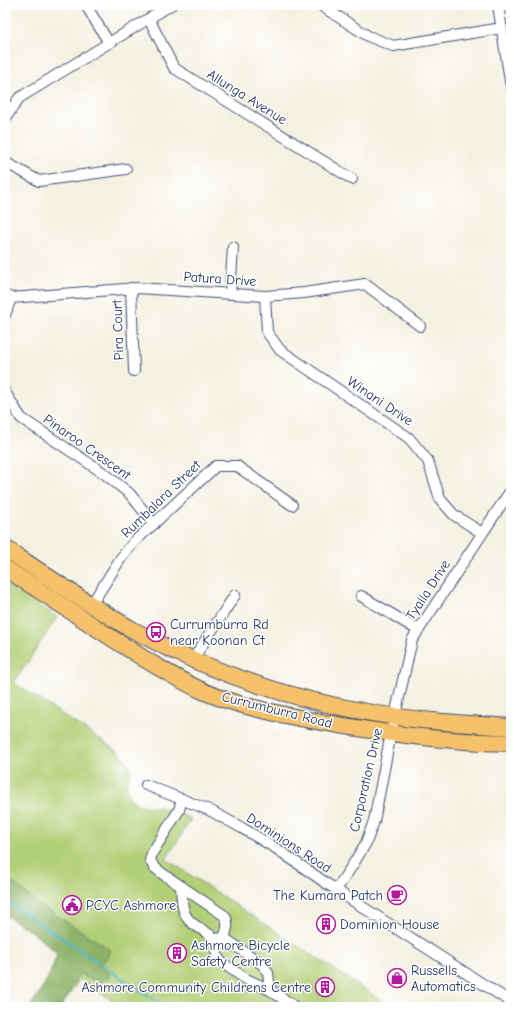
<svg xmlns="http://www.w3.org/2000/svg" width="516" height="1012" font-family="'Comic Neue',sans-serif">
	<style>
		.green { fill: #b2cf76; stroke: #667f6a }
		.forest { fill: #8db267; stroke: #547062 }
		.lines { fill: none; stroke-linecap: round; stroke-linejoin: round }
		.stream { stroke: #47b3c5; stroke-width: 2.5 }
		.minor-casing { stroke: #3c4c72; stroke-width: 12 }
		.primary-casing { stroke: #3c4c72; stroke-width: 18 }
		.minor { stroke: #fff; stroke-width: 10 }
		.primary { stroke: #f5c16b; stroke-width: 16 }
		.labels { text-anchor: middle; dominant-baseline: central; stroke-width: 3; stroke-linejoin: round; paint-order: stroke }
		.street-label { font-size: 14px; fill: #1b2f5e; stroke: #fff }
		.poi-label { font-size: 14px; fill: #1b2f5e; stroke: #fff; text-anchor: start }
	</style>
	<rect width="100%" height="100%" fill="#fff"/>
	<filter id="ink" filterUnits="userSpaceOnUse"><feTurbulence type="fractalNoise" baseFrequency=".025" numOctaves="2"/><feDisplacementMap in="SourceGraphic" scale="8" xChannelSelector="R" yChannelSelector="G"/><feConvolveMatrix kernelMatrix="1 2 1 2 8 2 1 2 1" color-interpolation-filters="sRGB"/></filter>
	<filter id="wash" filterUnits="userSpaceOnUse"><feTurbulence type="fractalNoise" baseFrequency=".012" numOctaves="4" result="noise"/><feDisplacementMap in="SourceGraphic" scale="16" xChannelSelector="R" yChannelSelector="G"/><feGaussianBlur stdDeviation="0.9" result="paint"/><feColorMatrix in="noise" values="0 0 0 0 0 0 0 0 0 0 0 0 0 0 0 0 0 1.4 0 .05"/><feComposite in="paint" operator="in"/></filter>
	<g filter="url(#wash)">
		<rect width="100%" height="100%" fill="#f4f1e1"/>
		<path class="green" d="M5,583L57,617L14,683L119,752L132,769C125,781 123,797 138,804C145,808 154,806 162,808C172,810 182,815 191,819L166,859L391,1007H122L80,979L61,1007H30L65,953L5,914Z"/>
		<path class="forest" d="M5,879L10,881L40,905L111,950L105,960L99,966L110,974L108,979L99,982L85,977L81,973L77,977L61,1007H29C41,993 53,971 57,953L32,932L5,915Z"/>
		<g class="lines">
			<path class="stream" d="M5,900L165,1007"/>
		</g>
	</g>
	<g filter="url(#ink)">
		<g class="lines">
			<g class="minor-casing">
				<g id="minor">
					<path d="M320,5L368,36L393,46L502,28"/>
					<path d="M498,5L511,87"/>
					<path d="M87,7L109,43"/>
					<path d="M149,19L174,68L352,179"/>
					<path d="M5,119L19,98L171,5"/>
					<path d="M5,162L39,181L126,169"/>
					<path d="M131,288L134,371"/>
					<path d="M230,294L233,247"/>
					<path d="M5,295L11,298L137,288L265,296L304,293L365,284L420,326"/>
					<path d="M265,296L267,332L280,350L409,438L428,461L440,499L454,515L482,533"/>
					<path d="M5,315L11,298"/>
					<path d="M5,392L21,418L105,474L130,494L154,524"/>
					<path d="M361,596L418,630"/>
					<path d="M91,605L121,558L135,541L216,466H237L292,505"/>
					<path d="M193,659L235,595"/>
					<path d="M146,785L209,810L242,828L277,849L336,890L511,1002"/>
					<path d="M182,799L179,810L152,853L150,860L154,867L163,874L225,916C229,924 227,929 224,938"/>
					<path d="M181,886C182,898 181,914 191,922C199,929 208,932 215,939"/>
					<path d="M336,890L352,866L366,843L374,821L391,733L412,640L511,490"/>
					<path d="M270,990L268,973L262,964L224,938L215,939L217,956L221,962L246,979L270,990L295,1007"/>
				</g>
			</g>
			<g class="primary-casing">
				<g id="primary">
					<path d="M5,548C48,577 90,606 135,631C209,672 290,699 372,713C418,721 465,724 511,727"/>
					<path d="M5,568C37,589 69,610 101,631C135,653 168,675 205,692C238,706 275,713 310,720C377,732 443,742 511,743"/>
				</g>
			</g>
			<use href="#minor" class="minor"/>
			<use href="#primary" class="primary"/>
		</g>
	</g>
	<defs>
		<g id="bus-ring" transform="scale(1)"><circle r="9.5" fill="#fff" stroke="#b5179e" stroke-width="1.5"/><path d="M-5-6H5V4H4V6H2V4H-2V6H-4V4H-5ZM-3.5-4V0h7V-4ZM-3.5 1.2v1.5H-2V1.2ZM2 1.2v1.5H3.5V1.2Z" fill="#b5179e"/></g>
		<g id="cafe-ring" transform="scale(1)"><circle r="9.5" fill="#fff" stroke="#b5179e" stroke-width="1.5"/><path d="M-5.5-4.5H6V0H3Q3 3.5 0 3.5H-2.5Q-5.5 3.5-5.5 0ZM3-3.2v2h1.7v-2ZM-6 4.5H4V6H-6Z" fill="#b5179e"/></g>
		<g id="civic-ring" transform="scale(1)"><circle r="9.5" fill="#fff" stroke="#b5179e" stroke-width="1.5"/><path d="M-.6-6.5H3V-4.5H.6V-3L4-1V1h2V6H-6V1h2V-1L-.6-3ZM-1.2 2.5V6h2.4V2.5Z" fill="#b5179e"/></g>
		<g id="building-ring" transform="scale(1)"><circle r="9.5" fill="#fff" stroke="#b5179e" stroke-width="1.5"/><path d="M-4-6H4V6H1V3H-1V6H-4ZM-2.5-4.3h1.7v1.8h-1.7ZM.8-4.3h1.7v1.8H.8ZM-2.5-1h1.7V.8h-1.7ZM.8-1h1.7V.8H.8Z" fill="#b5179e"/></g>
		<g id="shop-ring" transform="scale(1)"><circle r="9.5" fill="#fff" stroke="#b5179e" stroke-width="1.5"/><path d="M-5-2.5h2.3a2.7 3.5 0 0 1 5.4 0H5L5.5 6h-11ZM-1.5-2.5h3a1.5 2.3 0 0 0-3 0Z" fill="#b5179e"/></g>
	</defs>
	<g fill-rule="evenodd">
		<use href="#bus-ring" x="156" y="632"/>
		<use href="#cafe-ring" x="397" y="895"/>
		<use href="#civic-ring" x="72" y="905"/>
		<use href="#building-ring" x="326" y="924"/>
		<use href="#building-ring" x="177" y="953"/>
		<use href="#shop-ring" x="397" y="978"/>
		<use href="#building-ring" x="325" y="987"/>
	</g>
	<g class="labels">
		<g class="street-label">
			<text transform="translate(247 97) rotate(32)">Allunga Avenue</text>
			<text transform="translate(220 279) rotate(4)">Patura Drive</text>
			<text transform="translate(118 330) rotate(-92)">Pira Court</text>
			<text transform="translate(380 401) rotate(34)">Winani Drive</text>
			<text transform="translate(87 447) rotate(35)">Pinaroo Crescent</text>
			<text transform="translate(161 499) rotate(-44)">Rumbalara Street</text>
			<text transform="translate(428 590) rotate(-57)">Tyalla Drive</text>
			<text transform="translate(277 710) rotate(14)">Currumburra Road</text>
			<text transform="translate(366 780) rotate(-77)">Corporation Drive</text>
			<text transform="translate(289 843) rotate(33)">Dominions Road</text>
		</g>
		<g class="poi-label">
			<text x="170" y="624">Currumburra Rd<tspan x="170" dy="16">near Koonan Ct</tspan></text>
			<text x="383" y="895" text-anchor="end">The Kumara Patch</text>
			<text x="86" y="905">PCYC Ashmore</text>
			<text x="340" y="924">Dominion House</text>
			<text x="191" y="945">Ashmore Bicycle<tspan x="191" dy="16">Safety Centre</tspan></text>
			<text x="411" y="970">Russells<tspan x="411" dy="16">Automatics</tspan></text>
			<text x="311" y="987" text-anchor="end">Ashmore Community Childrens Centre</text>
		</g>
	</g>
	<rect width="516" height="1012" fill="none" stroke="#fff" stroke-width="20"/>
</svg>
